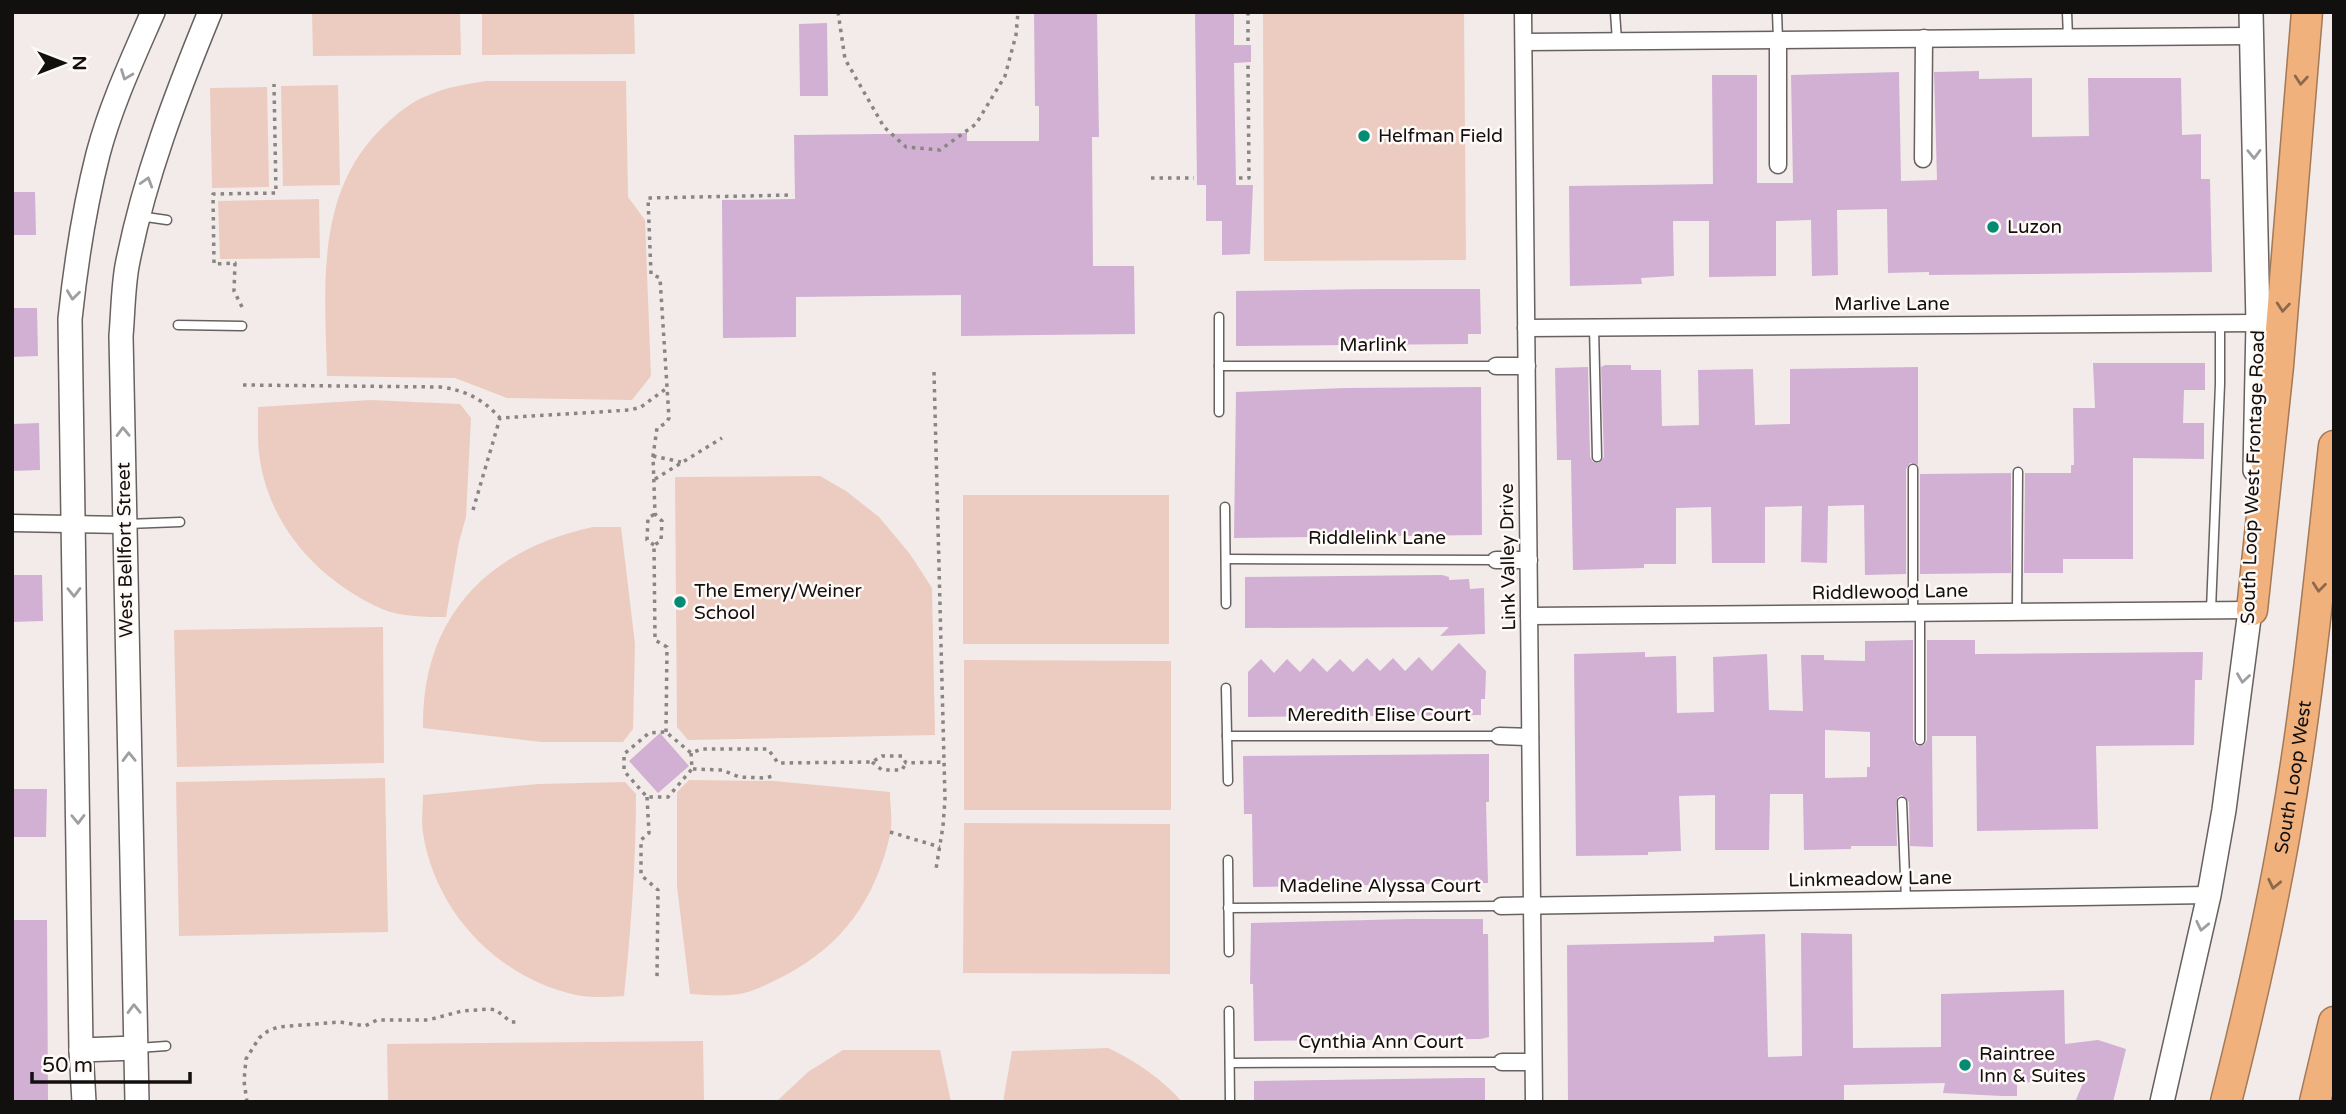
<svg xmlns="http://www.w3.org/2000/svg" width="2346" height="1114" font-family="'Varela Round',sans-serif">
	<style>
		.green { fill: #ecccc0 }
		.building { fill: #d1b0d4; fill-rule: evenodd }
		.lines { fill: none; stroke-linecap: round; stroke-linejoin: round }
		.service-casing { stroke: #67615f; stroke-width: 11 }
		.minor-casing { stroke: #67615f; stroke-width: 19 }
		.secondary-casing { stroke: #67615f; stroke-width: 26 }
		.motorway-casing { stroke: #a37956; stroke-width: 33 }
		.path { stroke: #898583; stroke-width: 3.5; stroke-dasharray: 3.5 5; stroke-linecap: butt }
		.service { stroke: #fff; stroke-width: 8 }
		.minor { stroke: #fff; stroke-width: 16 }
		.secondary { stroke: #fff; stroke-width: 23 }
		.motorway { stroke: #f1b17d; stroke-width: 30 }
		.oneway { stroke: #a09f9f }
		.oneway2 { stroke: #8d694c }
		.poi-dot { fill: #038c73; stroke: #fff9f7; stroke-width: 2.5 }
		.labels { text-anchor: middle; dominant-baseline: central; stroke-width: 5; stroke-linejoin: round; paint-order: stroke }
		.poi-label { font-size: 19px; fill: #12100f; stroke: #fff9f7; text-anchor: start }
		.street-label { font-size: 19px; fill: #12100f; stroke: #fff9f7 }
	</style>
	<rect width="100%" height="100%" fill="#f2ebe9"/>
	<g class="green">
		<path d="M312,12H460L461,55L313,56Z"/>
		<path d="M482,12H634L635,54L482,55Z"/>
		<path d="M1263,12H1464L1466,260L1264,261Z"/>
		<path d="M486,81H626L628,197L645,220L651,376L632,400L507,398L455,378L327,376C325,288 314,191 385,125C398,113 412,101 429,95C447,87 466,84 486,81Z"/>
		<path d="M338,85L340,185L283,186L281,86Z"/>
		<path d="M267,87L269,187L212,188L210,88Z"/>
		<path d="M319,199L320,258L220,259L218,201Z"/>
		<path d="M370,400L460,404L471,418L466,517L459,542L446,617C425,617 402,617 382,609C323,583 273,531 261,466C257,447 258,427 258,407Z"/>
		<path d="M820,476L846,491L879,517L910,554L932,588L935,735L688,740L677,727L675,477Z"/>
		<rect x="963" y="495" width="206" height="149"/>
		<path d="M593,527H621L635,644L633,729L623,742H541L423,728C421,618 488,549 593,527Z"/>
		<path d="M383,627L384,763L177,767L174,630Z"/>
		<path d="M964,660L1171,661V810H964Z"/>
		<path d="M385,778L388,932L179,936L176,782Z"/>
		<path d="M689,780L774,781L890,792C890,805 893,821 890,835C875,900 843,945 784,976C772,982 757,990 744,993C727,997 708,995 690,994L677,886V792Z"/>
		<path d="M625,782L636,794C636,862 631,929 624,996C608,997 592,998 576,995C498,978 435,912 423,833C421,821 423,807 423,795L538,784Z"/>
		<path d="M964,823L1170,824V974L963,973Z"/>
		<path d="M703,1041L704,1102H388L387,1044Z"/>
		<path d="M1108,1048C1136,1061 1162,1079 1182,1102H1003L1012,1051Z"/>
		<path d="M843,1050H940L951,1102H776L808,1072Z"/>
	</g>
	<g class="building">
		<path d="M1034,12H1097L1099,137H1092L1093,266H1134L1135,334L961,336V295L796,297V337L723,338L722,200L795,199L794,135L967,133V141H1039V106H1035Z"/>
		<path d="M1195,12H1234V45H1251V62L1234,63L1236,185H1253L1250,254L1222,255V221H1206V185H1197Z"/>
		<path d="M827,23L828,96H800L799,24Z"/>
		<path d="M1979,71V79L2032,78V137L2089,136L2088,78H2181L2182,135L2201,134V179H2210L2212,272L1929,275V272L1888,273L1887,209L1837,210L1838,275L1812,276L1811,220L1776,221V276L1709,277V221H1673L1674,276L1641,278L1642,284L1570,286L1569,186L1713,184L1712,75H1757V183H1793L1791,75L1899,72L1901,181L1937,180L1934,72Z"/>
		<path d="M12,192H35L36,235H12Z"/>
		<path d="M1377,289H1480L1481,334H1468V344L1236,346V291Z"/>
		<path d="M12,308H37L38,356L12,357Z"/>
		<path d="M2093,363H2205V390H2184L2183,423H2204V459L2133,458V559H2063V573H2024L2025,473H2071V465H2074L2073,408H2095Z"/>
		<path d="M1605,365H1631V370H1661L1662,426L1699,425L1698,370L1753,369L1755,425L1790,424V369L1918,367V465L1910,463L1906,469V574L1865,575L1864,505L1828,506L1827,563L1801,562L1802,506L1765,507V563H1712L1711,507L1676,508V564H1644V568L1573,570L1571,460H1557L1555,368L1588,367L1590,457L1593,462L1598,463L1604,457L1601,367Z"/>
		<path d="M1481,387L1482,535L1234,538L1236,392L1346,388Z"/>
		<path d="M39,423L40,470L12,471V424Z"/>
		<path d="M2011,473V573L1920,574V474Z"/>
		<path d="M12,575H42L43,621L12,622Z"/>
		<path d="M1442,575L1449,577V580L1469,579L1470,589L1484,588L1485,634L1440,636L1449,627L1245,628V577Z"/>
		<path d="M1913,640V740L1917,746L1924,745L1927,740V640H1975V654L2203,652L2202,680H2195L2194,745L2096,746L2098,829L1977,831L1976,736H1932L1933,847L1910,846L1909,802L1902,795L1898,797L1896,802L1897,846H1851V849L1804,850L1803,794H1770L1769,850H1715V795L1679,796L1681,851L1648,852V855L1576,856L1574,654L1645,652V657L1676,656L1677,713L1714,712L1713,657L1767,654L1769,710L1803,711L1801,655H1824V660L1865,661V641ZM1825,730L1870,732V767H1867V777L1825,778Z"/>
		<path d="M1459,643L1486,671L1485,699H1481V715L1248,717V672L1261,659L1274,673L1287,659L1300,672L1313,658L1327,672L1340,659L1353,672L1367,658L1380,671L1393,658L1405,671L1419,657L1432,671Z"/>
		<path d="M660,733L689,766L658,793L629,761Z"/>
		<path d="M1489,754V802H1486L1488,883L1253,887L1252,814H1244L1243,756Z"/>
		<path d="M12,789H47L46,837H12Z"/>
		<path d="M1408,919H1483V934H1488L1489,1037L1481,1039L1254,1041L1253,984H1250L1251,923Z"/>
		<path d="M12,920H47L48,1102H12Z"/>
		<path d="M1801,933L1852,934L1853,1048L1941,1047V994L2064,990L2065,1044L2098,1040L2126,1049L2113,1102H2075L2083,1083L2043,1080L2017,1084V1096H2002L1943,1093L1945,1083L1844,1085V1102H1568L1567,945L1714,942V936L1765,934L1768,1057L1802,1056Z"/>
		<path d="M1465,1078H1485V1102H1254V1081Z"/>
	</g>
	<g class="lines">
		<g class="service-casing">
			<g id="service">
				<path d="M1615,12L1617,41"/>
				<path d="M1777,12L1778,40"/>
				<path d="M2067,12L2068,38"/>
				<path d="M139,216L167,220"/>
				<path d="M1219,317V412"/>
				<path d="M178,325L242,326"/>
				<path d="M1594,327L1597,457"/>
				<path d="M1219,366H1496"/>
				<path d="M1225,507L1226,604"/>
				<path d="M127,524L180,522"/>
				<path d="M1226,559L1496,560"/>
				<path d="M2211,610L2220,384V324"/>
				<path d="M2017,612L2018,472"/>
				<path d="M1913,613V469"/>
				<path d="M1920,613V740"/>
				<path d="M1226,688L1228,781"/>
				<path d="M1227,736H1499"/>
				<path d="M1902,802L1906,900"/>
				<path d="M1228,860L1229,952"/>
				<path d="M1228,908L1501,906"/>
				<path d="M1229,1011L1230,1102"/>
				<path d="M138,1048L166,1046"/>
				<path d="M1230,1063L1502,1062"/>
			</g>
		</g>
		<g class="minor-casing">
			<g id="minor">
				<path d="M1523,12L1534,1102"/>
				<path d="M1778,40V165"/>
				<path d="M1524,42L2251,36"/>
				<path d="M1923,159L1924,38"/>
				<path d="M1526,328L2258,323"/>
				<path d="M1496,366H1527"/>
				<path d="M12,523L125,525"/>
				<path d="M1496,560H1529"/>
				<path d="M1529,616L2252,610"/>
				<path d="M1499,736L1530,737"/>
				<path d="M1501,906L2209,895"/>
				<path d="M1502,1062H1533"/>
			</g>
		</g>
		<g class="secondary-casing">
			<g id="secondary">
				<path d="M2251,12L2258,323L2255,470"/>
				<path d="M81,1050L135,1048"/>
				<path d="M84,1102L81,1050L70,319C76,262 84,209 98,154C111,105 133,58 153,12"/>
				<path d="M137,1102L121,336C123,313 123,289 127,266C144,178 176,95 210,12"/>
				<path d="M2162,1102L2209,895L2224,810L2252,595"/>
			</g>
		</g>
		<g class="motorway-casing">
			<g id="motorway">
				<path d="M2252,610L2278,366L2307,12"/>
				<path id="s1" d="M2226,1102C2249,1011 2270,919 2286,826C2308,700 2320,573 2334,446"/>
				<path d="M2315,1102L2334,1022"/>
			</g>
		</g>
		<g class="path">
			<path d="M838,12L845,59L884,127L906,147L940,150L976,124L1005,76L1016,35L1018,12"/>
			<path d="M1248,12V43"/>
			<path d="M1151,178H1194"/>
			<path d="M1239,178H1249L1248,65"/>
			<path d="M242,307L234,291L235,263L214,264L213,194L276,193L274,84"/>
			<path d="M934,372L945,799L943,826L936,869"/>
			<path d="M243,385L440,387C465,390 483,399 500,418"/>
			<path d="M653,456L681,462"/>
			<path d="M655,479L722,438"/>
			<path d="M473,510L500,418L630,410L641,407L667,388"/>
			<path d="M654,545L647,540L648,518L655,514"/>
			<path d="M666,732L667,647L655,640L654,545L661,541L662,521L655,514L653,456L657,428L666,423L669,418L660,278L651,274L648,198L793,195"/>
			<path d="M691,753L692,769L668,797H647L624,771V754L649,733L666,732L691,753L702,749H768L778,763L872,762L882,756H902L906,763L943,762"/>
			<path d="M872,762L882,770H902L906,763"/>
			<path d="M693,769L722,770L739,777L766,778L772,776"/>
			<path d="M647,797L649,833L641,840V875L658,890L657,978"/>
			<path d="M890,832L940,847"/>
			<path d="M247,1102L244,1081L246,1059L259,1038L268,1031L278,1027L340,1022L365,1026L377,1020H428L462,1011L490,1009L496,1010L511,1022H520"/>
		</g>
		<use href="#service" class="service"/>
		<use href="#minor" class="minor"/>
		<use href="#secondary" class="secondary"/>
		<use href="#motorway" class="motorway"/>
	</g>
	<defs><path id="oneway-chevron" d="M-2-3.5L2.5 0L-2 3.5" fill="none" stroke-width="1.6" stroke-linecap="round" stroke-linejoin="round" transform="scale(1.75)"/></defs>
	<g class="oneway">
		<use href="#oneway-chevron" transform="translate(126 75) rotate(111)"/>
		<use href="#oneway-chevron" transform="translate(2254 154) rotate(89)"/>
		<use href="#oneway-chevron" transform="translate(147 182) rotate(-73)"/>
		<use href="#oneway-chevron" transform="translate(73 295) rotate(97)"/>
		<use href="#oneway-chevron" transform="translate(123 432) rotate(-91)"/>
		<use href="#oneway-chevron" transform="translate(74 592) rotate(89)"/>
		<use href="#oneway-chevron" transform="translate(2243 678) rotate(98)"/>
		<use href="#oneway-chevron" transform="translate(129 757) rotate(-91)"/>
		<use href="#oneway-chevron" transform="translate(78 819) rotate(89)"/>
		<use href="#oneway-chevron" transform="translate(2202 926) rotate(102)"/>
		<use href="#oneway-chevron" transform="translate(134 1009) rotate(-91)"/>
	</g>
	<g class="oneway2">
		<use href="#oneway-chevron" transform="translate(2301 80) rotate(95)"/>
		<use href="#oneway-chevron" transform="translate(2283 307) rotate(95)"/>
		<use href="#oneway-chevron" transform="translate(2319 587) rotate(96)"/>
		<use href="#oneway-chevron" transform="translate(2274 884) rotate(102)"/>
	</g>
	<g class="poi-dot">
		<circle cx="1364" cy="136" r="7"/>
		<circle cx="1993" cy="227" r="7"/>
		<circle cx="680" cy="602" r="7"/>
		<circle cx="1965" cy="1065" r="7"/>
	</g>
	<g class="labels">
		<g class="poi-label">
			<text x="1378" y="136">Helfman Field</text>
			<text x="2007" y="227">Luzon</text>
			<text x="694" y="591">The Emery/Weiner<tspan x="694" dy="22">School</tspan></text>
			<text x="1979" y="1054">Raintree<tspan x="1979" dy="22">Inn &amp; Suites</tspan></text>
		</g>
		<g class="street-label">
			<text x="1892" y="304">Marlive Lane</text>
			<text x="1373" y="345">Marlink</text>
			<text transform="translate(2253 477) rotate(-88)">South Loop West Frontage Road</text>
			<text x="1377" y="538">Riddlelink Lane</text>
			<text transform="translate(125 550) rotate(-91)">West Bellfort Street</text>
			<text transform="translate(1508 557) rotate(-91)">Link Valley Drive</text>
			<text transform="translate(1890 592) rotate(-1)">Riddlewood Lane</text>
			<text x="1379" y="715">Meredith Elise Court</text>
			<text stroke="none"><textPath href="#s1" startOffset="332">South Loop West</textPath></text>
			<text transform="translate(1870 879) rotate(-1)">Linkmeadow Lane</text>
			<text x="1380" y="886">Madeline Alyssa Court</text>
			<text x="1381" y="1042">Cynthia Ann Court</text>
		</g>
	</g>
	<rect width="2346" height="1114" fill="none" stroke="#12100f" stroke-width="28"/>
	<g transform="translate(63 63) rotate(90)" stroke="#fff9f7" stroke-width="5" paint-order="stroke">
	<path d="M0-5L12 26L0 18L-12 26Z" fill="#12100f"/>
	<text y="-10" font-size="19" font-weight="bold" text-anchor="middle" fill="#12100f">N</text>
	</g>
	<path d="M32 1072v10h158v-10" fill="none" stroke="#12100f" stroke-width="3.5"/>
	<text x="42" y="1072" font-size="21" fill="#12100f" stroke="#fff9f7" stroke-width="5" paint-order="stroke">50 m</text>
</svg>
